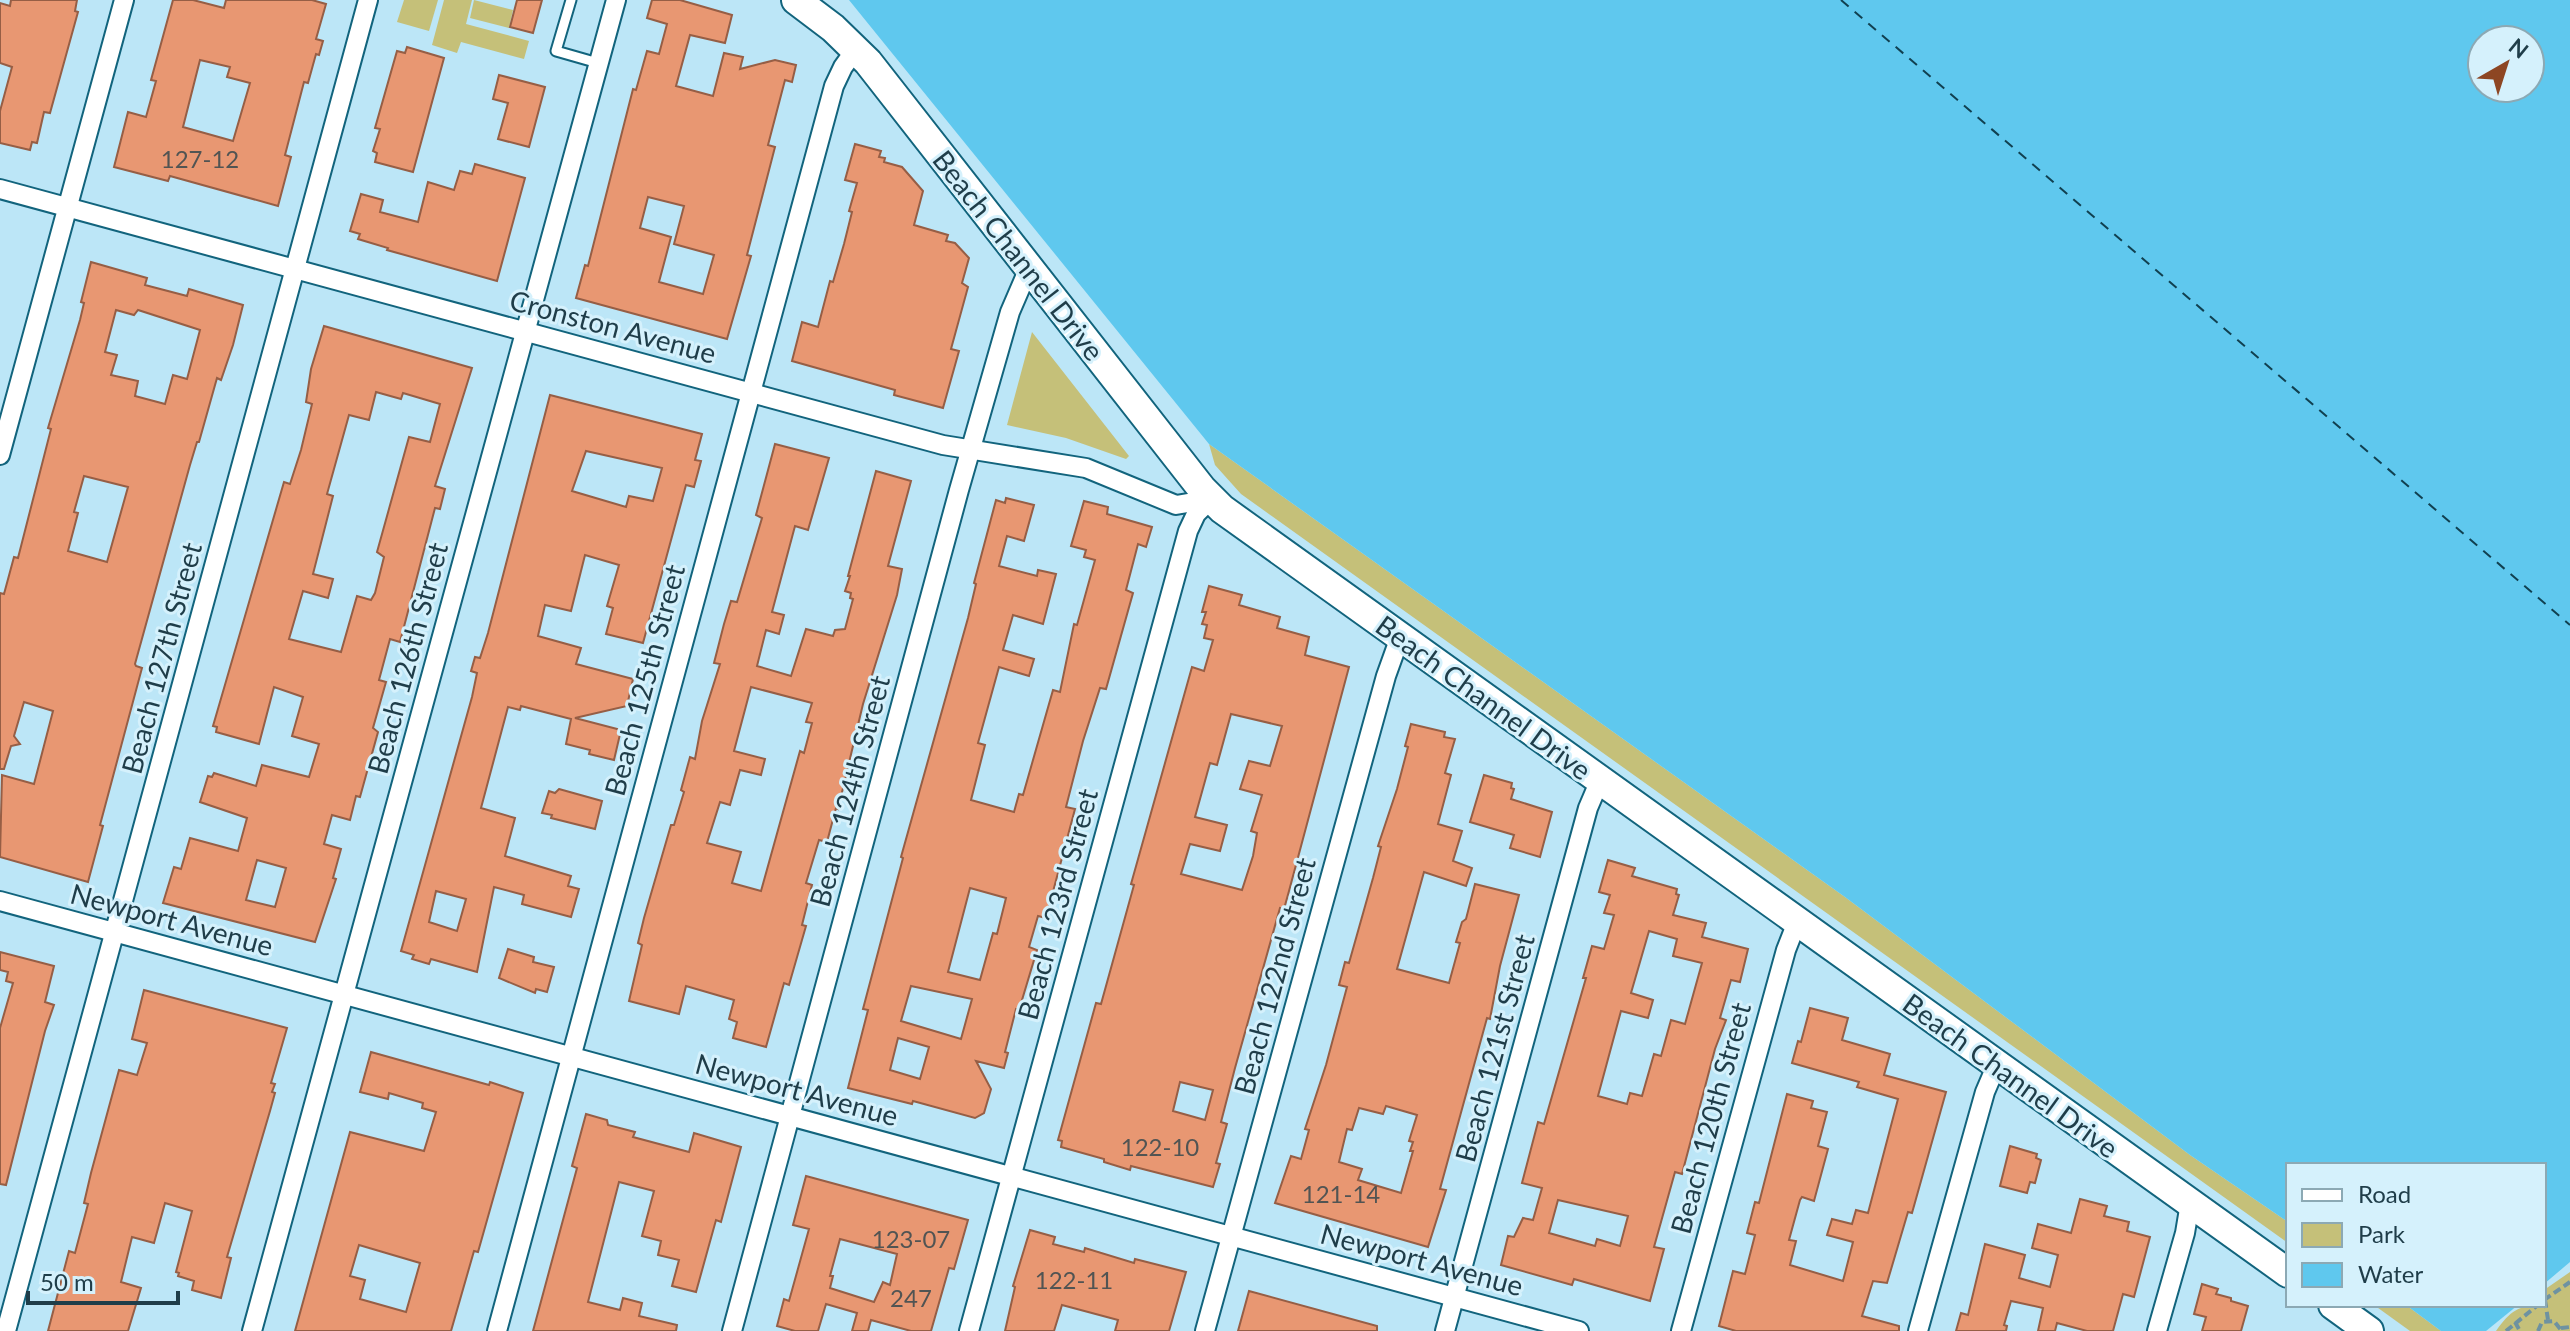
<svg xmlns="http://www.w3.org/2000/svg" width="2570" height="1331" font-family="Lato,sans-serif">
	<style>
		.green { fill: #c5c079 }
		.water { fill: #5fc8ee; fill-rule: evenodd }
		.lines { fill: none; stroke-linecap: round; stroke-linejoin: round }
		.ferry { stroke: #114050; stroke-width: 2; stroke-dasharray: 10 8; stroke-linecap: butt }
		.building { fill: #e89772; stroke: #965e45; stroke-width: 2; fill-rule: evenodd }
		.lane-casing { stroke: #12647d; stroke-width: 13 }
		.street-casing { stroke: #12647d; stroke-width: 22 }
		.primary-casing { stroke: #12647d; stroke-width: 32 }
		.path { stroke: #6e92a1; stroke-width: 4; stroke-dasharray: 8 4; stroke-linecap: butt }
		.lane { stroke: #fff; stroke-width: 9 }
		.street { stroke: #fff; stroke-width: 18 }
		.primary { stroke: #fff; stroke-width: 28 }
		.labels { text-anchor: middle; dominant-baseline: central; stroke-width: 6; stroke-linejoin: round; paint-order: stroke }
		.number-label { font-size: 24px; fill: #515453 }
		.street-label { font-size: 28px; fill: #1f3d49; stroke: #d5f1fc }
	</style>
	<rect width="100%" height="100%" fill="#bce6f7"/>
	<g class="green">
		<path d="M404,0H438L429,31L397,22Z"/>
		<path d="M444,0H472L466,24L529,41L524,59L461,42L457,53L432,45Z"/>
		<path d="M474,0L513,10L509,28L470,18Z"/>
		<path d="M1032,332L1129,456L1126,459L1066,438L1007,425Z"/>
		<path d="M1209,444L1845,897L2190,1155L2288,1222V1243L1241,494L1215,465Z"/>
		<path d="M2570,1272V1331H2496C2511,1310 2519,1305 2544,1305V1290Z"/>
		<path d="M2374,1305H2406L2441,1331H2410Z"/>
	</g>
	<g class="water">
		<path d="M849,0H2570V1262L2544,1284V1165H2288V1222L2190,1155L1845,897L1209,444ZM2482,40H2530V88H2482Z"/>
		<path d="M2406,1305H2518L2486,1331H2441Z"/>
	</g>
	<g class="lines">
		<path class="ferry" d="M1841,0L2570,625"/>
	</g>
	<g class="building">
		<path d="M11,0H77L75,11L78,12L50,113L44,112L37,143L32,142L30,150L0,143V111L12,67L0,63V3L10,6Z"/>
		<path d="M173,0H193L224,8L226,0H312L326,4L316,39L323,41L319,55L316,54L308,83L304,82L285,155L291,157L278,206L170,176L168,181L114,167L128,112L146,117L156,81L151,80ZM200,60L230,67L227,77L250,83L233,141L183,127Z"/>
		<path d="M517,0H542L533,33L510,27Z"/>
		<path d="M652,0H680L732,15L725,43L690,35L676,86L713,96L724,53L743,57L740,69L775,60L796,65L792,82L785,80L768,145L775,147L747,255L751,256L727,339L576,298L585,265L588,266L633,89L636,90L647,51L659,54L667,24L647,18ZM648,197L684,206L674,244L714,255L703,294L659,282L671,237L640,228Z"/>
		<path d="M407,47L444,58L413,172L375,162L377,153L373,151L380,129L375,128L397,51L405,53Z"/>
		<path d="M499,75L545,87L529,147L498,139L508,103L493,99Z"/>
		<path d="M855,144L881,151L879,157L885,158L884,162L902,167L923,191L914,225L948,235L946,241L955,243L969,258L962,283L968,287L951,349L959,351L943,408L894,395L895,390L792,361L802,322L818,327L830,281L833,282L844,244L852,212L849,211L857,183L845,180Z"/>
		<path d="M475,164L525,178L497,281L387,250L388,248L358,239L360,234L350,231L361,194L383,200L380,212L418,222L428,182L454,190L460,171L472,174Z"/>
		<path d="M91,262L147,278L145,285L187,296L189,289L243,305L233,345L221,380L217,378L199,442H197L190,465L135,664L136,666L142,668L100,825L103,826L88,882L0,857L2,775L34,784L53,711L24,702L14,736L20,744L11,746L4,769H0V593L4,594L14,557L18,558L51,429L48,428L80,320L84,303L81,302ZM116,310L134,315L138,310L200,330L187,379L173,375L165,404L135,396L138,381L111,375L117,355L105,352ZM84,476L128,487L107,562L68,551L78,513L74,512Z"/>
		<path d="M324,326L472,368L435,486L445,489L440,509L435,508L400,642L390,639L379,680L386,682L373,728L378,732L360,797L356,796L350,820L332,815L324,844L341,849L333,878L336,879L315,942L163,903L174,867L181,869L190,838L238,851L247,818L200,802L208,776L212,777L214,773L256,786L262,765L309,777L319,744L292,736L303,697L274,687L259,744L216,732L217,727L213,726L284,482L290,484L301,450L312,404L306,402L311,369ZM376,392L401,399L403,393L440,404L430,442L409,437L377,552L384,557L375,593L371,600L357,596L341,652L289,639L303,591L328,598L333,579L313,574L333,496L327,494L349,415L369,420ZM257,860L286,868L275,907L246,900Z"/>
		<path d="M550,395L702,434L695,460L701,461L694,487L686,485L643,643L606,634L613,608L607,606L619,565L585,555L571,611L545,605L538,636L581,648L576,664L633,679L627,706L575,718L621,730L614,760L589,754L590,750L566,744L571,719L521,706L520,710L508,707L481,808L515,818L505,856L571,876L568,886L579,889L571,917L522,904L524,895L494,887L477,972L431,959L429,964L412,959L414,955L401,951L472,697L477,673L471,671L475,657L480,658L488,633ZM586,451L662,468L653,501L629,496L626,507L572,491ZM436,891L466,899L457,931L429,922Z"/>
		<path d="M775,444L829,458L808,530L795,526L772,612L784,615L779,634L766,630L757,666L791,676L806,629L833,636L835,630L845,629L853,599L850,598L851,593L845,591L850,576H848L876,471L911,481L888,566L902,569L897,595L863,704L838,809L836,808L827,842L819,840L806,883L812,885L802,925L806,926L789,985L784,983L766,1047L733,1038L737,1022L729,1019L734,1000L686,986L679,1014L629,1001L642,945L638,943L644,918L671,825H674L684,792L681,790L690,757L695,759L702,721L720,664L714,663L724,624L731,601L737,602L762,518L756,515ZM751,687L812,703L806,722L812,723L804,753L800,751L761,891L732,883L741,852L707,843L720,802L730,805L740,770L761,775L765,759L734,751Z"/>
		<path d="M1006,498L1034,505L1024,541L1007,536L999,566L1037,576L1038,570L1056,574L1043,624L1013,615L1003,650L1034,659L1029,676L999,667L978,743L985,745L971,800L1014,812L1019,794L1023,795L1053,690L1060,692L1074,624L1077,625L1095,560L1084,557L1086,550L1071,546L1084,501L1108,507L1107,514L1152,527L1146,547L1138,544L1126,590L1133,593L1106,689L1100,688L1083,741L1066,807L1075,809L1046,918L1038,916L1029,947L1037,950L1019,1010L1016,1009L1005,1052L1008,1053L1004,1068L976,1061L991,1089L984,1113L975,1118L913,1101L912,1104L848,1088L868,1010L863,1009L903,858L901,857L968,618L976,584L974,583L996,500L1005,503ZM970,888L1006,898L997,934L993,933L980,980L948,972ZM911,986L972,999L961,1039L901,1021ZM898,1038L929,1047L920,1079L890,1070Z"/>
		<path d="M1209,586L1242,595L1239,605L1280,617L1277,628L1309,637L1305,655L1349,667L1289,891L1284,909L1280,908L1235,1068L1221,1122L1227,1124L1216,1163L1220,1164L1213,1187L1131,1166L1130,1170L1104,1162V1159L1061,1147L1062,1141L1058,1140L1096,1003L1101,1004L1134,885L1131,884L1192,667L1204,671L1213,640L1204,638L1207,625L1202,624L1206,612H1202ZM1231,714L1282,726L1270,766L1249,761L1240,789L1262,795L1251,831L1257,833L1253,856L1242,890L1181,874L1190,844L1220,851L1227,825L1195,817L1210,763L1217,765ZM1180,1082L1213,1090L1205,1120L1173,1111Z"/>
		<path d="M1411,724L1445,732L1444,737L1455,739L1445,773L1451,775L1438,824L1462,831L1453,861L1472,868L1466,886L1424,872L1397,969L1449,983L1460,943L1456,942L1462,922L1466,919L1475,884L1519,895L1500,966L1490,1019L1487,1018L1440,1189L1446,1190L1428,1247L1275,1203L1291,1156L1301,1159L1309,1130L1305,1129L1326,1065L1347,987L1339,985L1345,962L1349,963L1373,878L1381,847L1378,846L1397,789L1408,747L1405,746ZM1386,1106L1417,1115L1409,1141L1413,1142L1410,1151H1413L1401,1193L1358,1180L1362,1169L1339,1162L1347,1129L1352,1130L1359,1108L1383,1114Z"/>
		<path d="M1484,775L1512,783L1511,788L1514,789L1511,799L1552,812L1540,857L1510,848L1514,835L1470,822Z"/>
		<path d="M559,789L602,801L595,829L551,818L552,815L542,813L549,791L555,793Z"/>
		<path d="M1608,860L1635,868L1632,876L1677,889L1676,894L1679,895L1673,915L1706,923L1702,937L1748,949L1740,982L1731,980L1720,1018L1726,1020L1715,1049L1682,1174L1675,1172L1654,1247L1664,1249L1650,1301L1574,1279L1572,1285L1501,1265L1508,1236L1514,1237L1523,1218L1533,1220L1542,1188L1522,1183L1538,1122L1544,1124L1586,978H1583L1592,946L1604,949L1614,915L1604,913L1610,895L1599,892ZM1649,931L1677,939L1673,956L1702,963L1685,1024L1671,1020L1661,1056L1654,1054L1642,1096L1630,1093L1627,1104L1598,1096L1621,1011L1648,1018L1653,1000L1631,993ZM1558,1200L1628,1216L1620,1246L1597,1239L1595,1246L1549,1233Z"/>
		<path d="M508,949L534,957L533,962L554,967L547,992L536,989L535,993L499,978Z"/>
		<path d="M0,952L54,966L45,1002L54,1005L45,1031L6,1185L0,1184V1028L13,983L6,981L8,972L0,970Z"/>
		<path d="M144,990L287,1028L271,1083L275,1084L272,1092L275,1093L270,1111L227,1257L231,1258L221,1298L192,1290L194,1281L178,1276L179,1273L176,1272L192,1211L165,1203L154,1243L132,1237L121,1282L141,1288L128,1331H48L69,1251L75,1253L88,1204L84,1203L91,1173L119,1070L137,1075L147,1043L132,1039Z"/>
		<path d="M1810,1008L1848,1018L1842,1040L1890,1054L1884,1075L1946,1092L1912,1213L1908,1212L1887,1283L1873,1281L1862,1316L1899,1326V1331H1736L1719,1326L1733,1271L1745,1274L1755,1235L1747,1233L1755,1202L1759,1203L1787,1094L1813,1101L1811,1108L1827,1112L1818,1146L1828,1149L1814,1201L1802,1197L1800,1200L1789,1240L1796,1241L1790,1265L1843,1281L1853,1242L1827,1235L1832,1219L1852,1224L1856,1210L1868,1213L1898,1099L1857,1087L1859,1082L1792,1063L1798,1041L1801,1042Z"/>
		<path d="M371,1052L489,1085L490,1082L523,1093L478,1252L474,1251L451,1331H295L350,1132L424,1151L436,1112L422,1108L423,1103L389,1093L388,1099L360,1092ZM359,1245L420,1263L406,1312L360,1299L365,1280L350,1276Z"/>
		<path d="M586,1114L607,1120L608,1125L635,1132L633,1137L689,1152L694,1133L741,1147L721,1222L716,1220L696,1292L672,1286L679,1260L658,1255L661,1241L642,1236L654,1191L619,1182L588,1302L620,1310L623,1298L642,1303L639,1316L677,1325L676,1331H533L577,1168L572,1166Z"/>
		<path d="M2010,1146L2037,1154L2036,1158L2041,1160L2035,1183L2030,1182L2027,1193L2000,1186Z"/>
		<path d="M806,1176L968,1220L954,1269L949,1268L931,1331H911L871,1320L868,1331H852L857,1313L826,1304L818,1331H795L777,1326L784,1299L789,1301L809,1229L793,1225ZM840,1239L897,1254L890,1285L883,1282L874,1302L830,1288L833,1276H830Z"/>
		<path d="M2080,1199L2107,1206L2104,1216L2129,1222L2127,1231L2150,1237L2134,1297L2123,1294L2113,1331H2087L2057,1323L2055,1331H2038L2043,1308L2011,1301L2004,1325L2007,1326L2006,1331H1956L1961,1313L1968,1315L1985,1244L2025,1255L2019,1278L2050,1287L2058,1255L2032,1248L2038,1224L2071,1233Z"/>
		<path d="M1030,1230L1055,1237L1053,1244L1084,1252L1085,1248L1134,1263L1135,1259L1186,1272L1169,1331H1115L1118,1320L1062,1305L1054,1331H1005L1015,1287L1013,1286Z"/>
		<path d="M2202,1284L2218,1289L2216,1294L2231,1298V1301L2248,1306L2241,1331H2202L2206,1317L2194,1314Z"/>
		<path d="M1249,1291L1377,1326V1331H1238Z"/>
	</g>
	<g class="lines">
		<g class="lane-casing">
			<path id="lane" d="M571,0L556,51L598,63"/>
		</g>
		<g class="street-casing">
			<g id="street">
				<path d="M0,189L943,445L1086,468L1176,505L1211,499"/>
				<path d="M0,455L124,0"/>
				<path d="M0,901L1579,1331"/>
				<path d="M6,1331L368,0"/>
				<path d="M252,1331L616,0"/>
				<path d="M497,1331L834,86L843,67L856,49"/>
				<path d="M732,1331L959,490L1010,312L1029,268"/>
				<path d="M969,1331L1188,531L1196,514L1211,499"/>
				<path d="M1205,1331L1386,676L1400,637"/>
				<path d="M1445,1331L1588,808L1600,780"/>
				<path d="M1681,1331L1786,950L1797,922"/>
				<path d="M1918,1331L1985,1092L1997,1064"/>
				<path d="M2157,1331L2185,1233L2190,1203"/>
			</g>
		</g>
		<g class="primary-casing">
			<g id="primary">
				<path d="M796,0L833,28L868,62L1202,489L1222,509L2288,1273"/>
				<path d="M2333,1305L2369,1331"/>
			</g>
		</g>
		<g class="path">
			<path d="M2544,1300L2570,1282"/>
			<path d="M2545,1300L2548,1320"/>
			<path d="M2515,1322L2520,1331"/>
			<path d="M2561,1328L2570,1327"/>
			<path d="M2506,1331L2538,1305"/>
			<path d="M2538,1331L2542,1322L2554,1321L2562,1331"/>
		</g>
		<use href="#lane" class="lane"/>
		<use href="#street" class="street"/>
		<use href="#primary" class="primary"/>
	</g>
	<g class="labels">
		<g class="number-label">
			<text x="200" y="158">127-12</text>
			<text x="1160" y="1146">122-10</text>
			<text x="1341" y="1193">121-14</text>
			<text x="911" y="1238">123-07</text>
			<text x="1074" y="1279">122-11</text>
			<text x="911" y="1297">247</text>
		</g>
		<g class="street-label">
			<text transform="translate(1019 255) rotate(52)">Beach Channel Drive</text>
			<text transform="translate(613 326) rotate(15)">Cronston Avenue</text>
			<text transform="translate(161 658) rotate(-75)">Beach 127th Street</text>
			<text transform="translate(407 658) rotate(-75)">Beach 126th Street</text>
			<text transform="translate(644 680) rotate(-75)">Beach 125th Street</text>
			<text transform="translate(1484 697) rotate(36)">Beach Channel Drive</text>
			<text transform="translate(849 791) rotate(-75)">Beach 124th Street</text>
			<text transform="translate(1057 904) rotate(-75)">Beach 123rd Street</text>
			<text transform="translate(172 919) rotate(15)">Newport Avenue</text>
			<text transform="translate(1274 976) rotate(-75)">Beach 122nd Street</text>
			<text transform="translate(1494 1048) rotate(-75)">Beach 121st Street</text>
			<text transform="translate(2011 1075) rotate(36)">Beach Channel Drive</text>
			<text transform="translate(797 1089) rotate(15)">Newport Avenue</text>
			<text transform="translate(1710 1118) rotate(-75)">Beach 120th Street</text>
			<text transform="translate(1422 1259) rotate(15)">Newport Avenue</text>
		</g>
	</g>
	<rect x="2286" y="1163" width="260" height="144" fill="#d5f1fc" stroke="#8ca9b4" stroke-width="2"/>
	<rect x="2302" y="1189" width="40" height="12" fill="#ffffff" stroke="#8ca9b4" stroke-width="2"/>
	<text x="2358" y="1203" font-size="24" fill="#1f3d49">Road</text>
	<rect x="2302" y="1223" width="40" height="24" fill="#c5c079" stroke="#8ca9b4" stroke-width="2"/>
	<text x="2358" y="1243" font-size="24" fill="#1f3d49">Park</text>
	<rect x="2302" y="1263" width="40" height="24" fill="#5fc8ee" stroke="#8ca9b4" stroke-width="2"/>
	<text x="2358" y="1283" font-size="24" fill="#1f3d49">Water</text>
	<g transform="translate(2506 64) rotate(39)"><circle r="38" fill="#d5f1fc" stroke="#8ca9b4" stroke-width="2"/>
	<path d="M0-6L14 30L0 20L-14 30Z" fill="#8d4623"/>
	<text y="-12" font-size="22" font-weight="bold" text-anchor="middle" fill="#1f3d49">N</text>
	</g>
	<path d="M28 1291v12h150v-12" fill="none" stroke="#1f3d49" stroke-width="4"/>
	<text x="40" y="1291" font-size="24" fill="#1f3d49" stroke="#d5f1fc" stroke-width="6" paint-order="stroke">50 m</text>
</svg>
